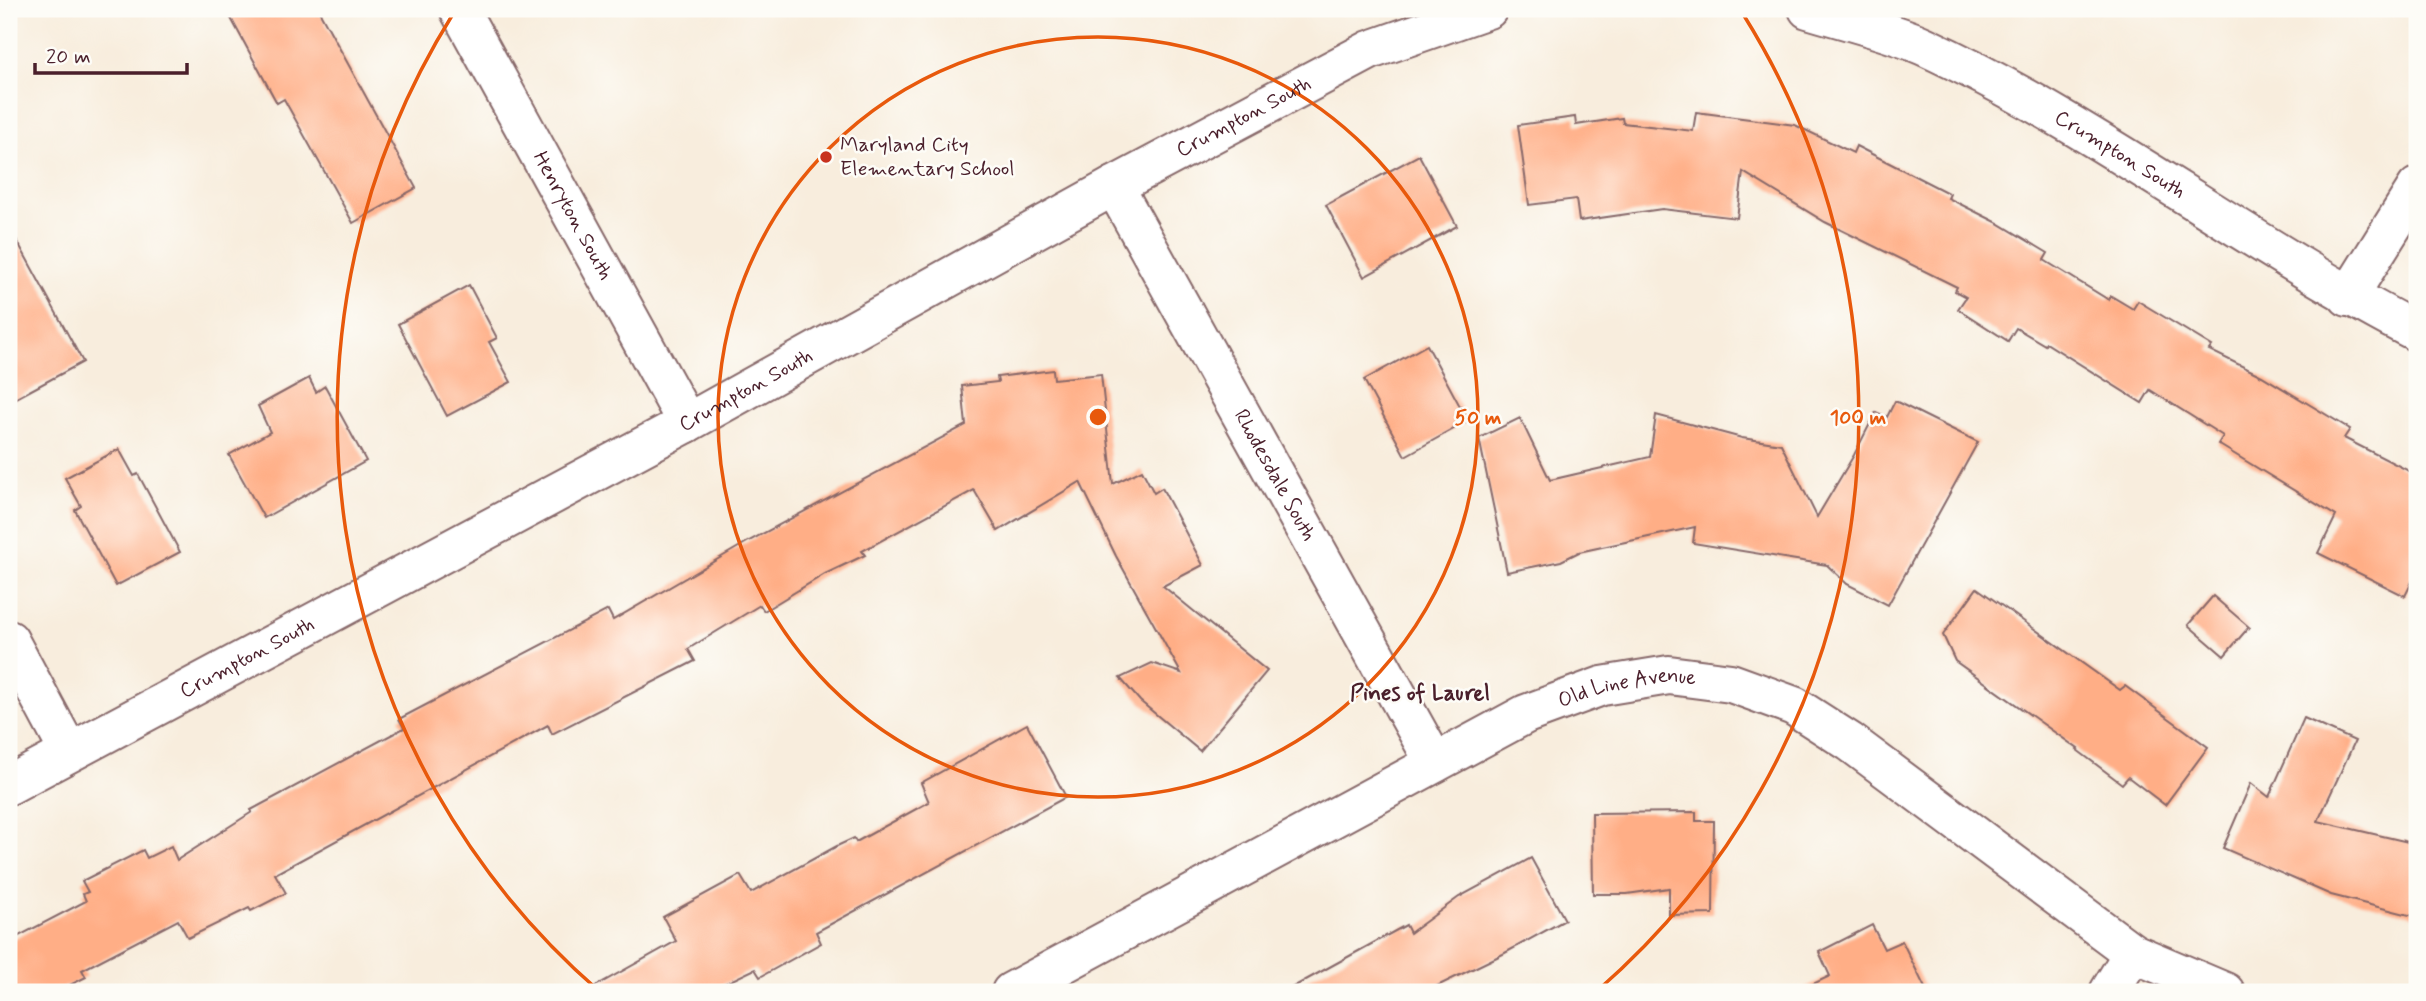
<svg xmlns="http://www.w3.org/2000/svg" width="2426" height="1001" font-family="Mynerve,sans-serif">
	<style>
		.building { fill: #ffae86 }
		.lines { fill: none; stroke-linecap: round; stroke-linejoin: round }
		.minor-casing { stroke: #876769; stroke-width: 42 }
		.minor { stroke: #fff; stroke-width: 38 }
		.ring { fill: none; stroke: #e8590c; stroke-width: 3.5 }
		.poi-dot { fill: #c8321e; stroke: #fdfcf7; stroke-width: 2.5 }
		.labels { text-anchor: middle; dominant-baseline: central; stroke-width: 5; stroke-linejoin: round; paint-order: stroke }
		.street-label { font-size: 21px; fill: #4a1f2b; stroke: #fdfcf7 }
		.poi-label { font-size: 21px; fill: #4a1f2b; stroke: #fdfcf7; text-anchor: start }
		.neighbourhood-label { font-size: 23px; font-weight: bold; fill: #4a1f2b; stroke: #fdfcf7 }
		.centre { fill: #e8590c; stroke: #fdfcf7; stroke-width: 3.5 }
		.ring-label { font-size: 21px; text-anchor: middle; font-weight: bold; fill: #e8590c; stroke: #fdfcf7; stroke-width: 5; stroke-linejoin: round; paint-order: stroke }
	</style>
	<rect width="100%" height="100%" fill="#fdfcf7"/>
	<filter id="ink" filterUnits="userSpaceOnUse"><feTurbulence type="fractalNoise" baseFrequency=".0143" numOctaves="2"/><feDisplacementMap in="SourceGraphic" scale="14" xChannelSelector="R" yChannelSelector="G"/><feConvolveMatrix kernelMatrix="1 2 1 2 8 2 1 2 1" color-interpolation-filters="sRGB"/></filter>
	<filter id="wash" filterUnits="userSpaceOnUse"><feTurbulence type="fractalNoise" baseFrequency=".00686" numOctaves="4" result="noise"/><feDisplacementMap in="SourceGraphic" scale="28" xChannelSelector="R" yChannelSelector="G"/><feGaussianBlur stdDeviation="1.57" result="paint"/><feColorMatrix in="noise" values="0 0 0 0 0 0 0 0 0 0 0 0 0 0 0 0 0 1.4 0 .05"/><feComposite in="paint" operator="in"/></filter>
	<g filter="url(#wash)">
		<rect width="100%" height="100%" fill="#f8eddd"/>
		<g id="blocks">
			<g class="building">
				<path d="M226,9H318L416,188L353,223L284,99L277,103Z"/>
				<path d="M1696,112L1795,125L1853,153L1856,146L1950,194L1948,198L1998,223L2048,253L2044,260L2109,300L2111,296L2133,309L2138,301L2212,346L2209,350L2262,376L2350,429L2344,438L2417,475V572L2405,596L2318,553L2336,516L2218,444L2223,436L2150,390L2142,403L2046,343L2045,345L2016,328L2008,341L1958,309L1966,297L1955,291L1957,287L1825,222L1743,172L1737,218L1662,209L1579,221L1576,199L1529,205L1518,125L1575,117L1576,125L1622,118L1623,123L1693,131Z"/>
				<path d="M1419,155L1457,226L1364,277L1326,205Z"/>
				<path d="M9,226L83,362L9,402Z"/>
				<path d="M469,285L497,338L489,342L511,382L447,416L398,324Z"/>
				<path d="M1427,345L1468,421L1405,456L1364,380Z"/>
				<path d="M1053,370L1054,379L1101,374L1113,484L1142,470L1154,493L1162,488L1203,565L1163,586L1267,671L1200,751L1140,701L1120,678L1152,663L1181,673L1116,556L1080,482L998,531L974,490L862,551L865,555L825,574L764,611L760,605L688,649L695,661L552,734L548,725L275,874L286,893L251,911L249,908L188,938L178,920L82,970L86,977L56,992H9V941L86,901L83,894L88,892L82,881L143,850L147,858L171,846L177,860L252,812L251,810L404,728L399,719L608,610L613,620L749,541L966,425L962,386L998,382L997,377Z"/>
				<path d="M309,378L316,392L325,386L366,461L264,518L229,455L270,432L258,406Z"/>
				<path d="M1895,401L1978,442L1888,605L1847,584L1827,565L1693,543L1695,527L1579,552L1561,561L1507,572L1479,438L1520,418L1550,480L1650,457L1656,415L1742,438L1781,444L1817,517L1854,455L1876,412L1887,417Z"/>
				<path d="M119,449L134,476L138,474L180,552L116,586L75,510L81,506L65,478Z"/>
				<path d="M1977,588L2120,690L2125,686L2208,747L2165,805L2128,777L2122,784L2077,750L2078,749L1955,661L1943,635Z"/>
				<path d="M2213,596L2249,627L2224,656L2188,625Z"/>
				<path d="M2304,718L2355,741L2318,821L2417,844V917L2331,895L2223,848L2251,783L2269,797Z"/>
				<path d="M1027,724L1066,797L816,932L821,943L760,977L755,969L707,992H585L676,941L663,917L740,875L751,893L837,846L854,838L856,842L929,802L921,783Z"/>
				<path d="M1696,812V821H1714L1713,914L1669,915V888L1627,894H1593L1592,813Z"/>
				<path d="M1531,858L1565,920L1503,954L1425,992H1284L1406,925L1410,933L1459,897Z"/>
				<path d="M1872,925L1884,949L1902,941L1927,992H1796L1830,976L1819,952Z"/>
			</g>
		</g>
	</g>
	<g filter="url(#ink)">
		<use href="#blocks" fill-opacity="0" stroke="#876769" stroke-width="2"/>
		<g class="lines">
			<g class="minor-casing">
				<g id="minor">
					<path id="s1" d="M459,9L687,423"/>
					<path id="s2" d="M1808,9C1844,20 1891,31 1924,46C2097,126 2248,245 2417,332"/>
					<path id="s3" d="M1114,186L1435,763"/>
					<path d="M2348,297L2417,187"/>
					<path d="M9,640L69,752"/>
					<path id="s4" d="M9,785L687,423L1114,186L1370,50L1488,9"/>
					<path id="s5" d="M1011,992L1526,714L1602,686L1669,675L1731,683L1794,706L1850,742L2133,953L2225,992"/>
					<path d="M2109,992L2133,953"/>
				</g>
			</g>
			<use href="#minor" class="minor"/>
		</g>
	</g>
	<g class="ring">
		<circle cx="1098" cy="417" r="380"/>
		<path d="M599 991A760 760 0 0 1 453 14M1743 14A760 760 0 0 1 1597 991"/>
	</g>
	<circle class="poi-dot" cx="826" cy="157" r="7"/>
	<g class="labels">
		<g class="street-label">
			<text stroke="none"><textPath href="#s4" startOffset="1404">Crumpton South</textPath></text>
			<text stroke="none"><textPath href="#s2" startOffset="346">Crumpton South</textPath></text>
			<text stroke="none"><textPath href="#s1" startOffset="236">Henryton South</textPath></text>
			<text stroke="none"><textPath href="#s4" startOffset="836">Crumpton South</textPath></text>
			<text stroke="none"><textPath href="#s3" startOffset="331">Rhodesdale South</textPath></text>
			<text stroke="none"><textPath href="#s4" startOffset="270">Crumpton South</textPath></text>
			<text stroke="none"><textPath href="#s5" startOffset="691">Old Line Avenue</textPath></text>
		</g>
		<g class="poi-label">
			<text x="840" y="145">Maryland City<tspan x="840" dy="24">Elementary School</tspan></text>
		</g>
		<g class="neighbourhood-label">
			<text x="1420" y="694">Pines of Laurel</text>
		</g>
	</g>
	<circle cx="1098" cy="417" r="10" class="centre"/>
	<g class="ring-label">
		<text x="1478" y="424">50 m</text>
		<text x="1858" y="424">100 m</text>
	</g>
	<rect width="2426" height="1001" fill="none" stroke="#fdfcf7" stroke-width="35"/>
	<path d="M35 63v10h152v-10" fill="none" stroke="#4a1f2b" stroke-width="3.5"/>
	<text x="46" y="63" font-size="21" fill="#4a1f2b" stroke="#fdfcf7" stroke-width="5" paint-order="stroke">20 m</text>
</svg>
